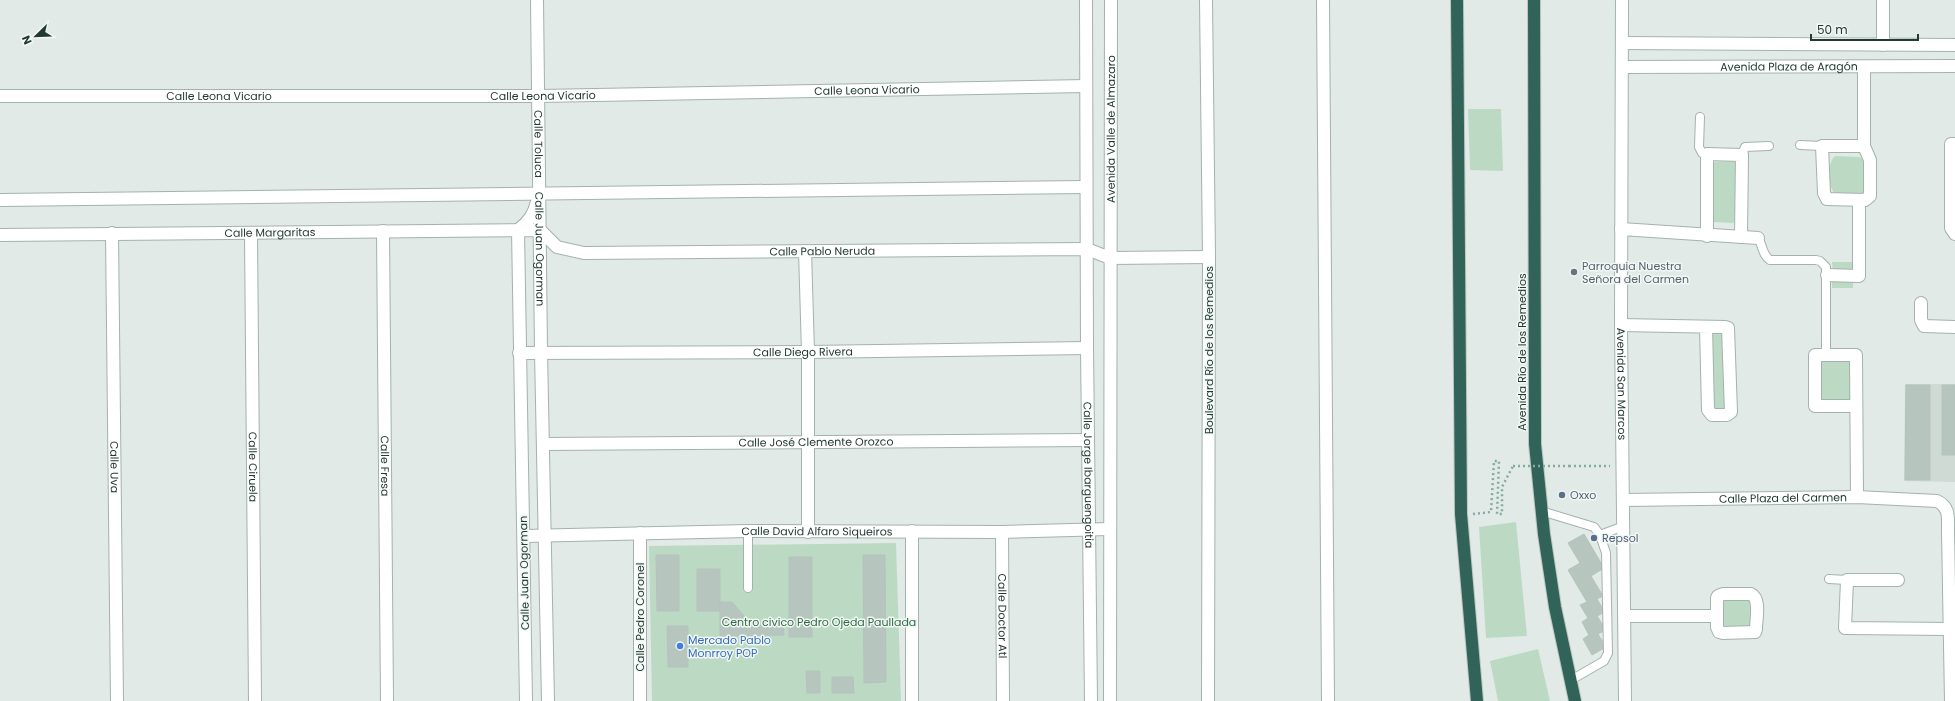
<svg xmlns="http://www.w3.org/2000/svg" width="1955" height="701" font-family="Poppins,sans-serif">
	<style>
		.built { fill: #d0dad5 }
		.green { fill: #bcdac3 }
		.building { fill: #b7c5bf; stroke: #b4c3bd }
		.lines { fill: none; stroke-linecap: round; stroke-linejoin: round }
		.lane-casing { stroke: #a4b2ad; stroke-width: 10 }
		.street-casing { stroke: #a4b2ad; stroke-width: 14 }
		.secondary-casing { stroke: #a1b5ae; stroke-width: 14 }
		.highway-casing { stroke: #bdc4c2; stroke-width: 14 }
		.path { stroke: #85ab9e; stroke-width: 2.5; stroke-dasharray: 2 3; stroke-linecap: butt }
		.lane { stroke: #fff; stroke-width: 8 }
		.street { stroke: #fff; stroke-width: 12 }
		.secondary { stroke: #fff; stroke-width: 12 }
		.highway { stroke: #326358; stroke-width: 12 }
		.path-bridge { stroke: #85ab9e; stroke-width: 2.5; stroke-dasharray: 2 3; stroke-linecap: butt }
		.worship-dot { fill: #6b7280; stroke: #f1f7f4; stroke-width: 1.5 }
		.service-dot { fill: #5c6f8a; stroke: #f1f7f4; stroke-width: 1.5 }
		.shop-dot { fill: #3f7fe0; stroke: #f1f7f4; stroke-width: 1.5 }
		.labels { text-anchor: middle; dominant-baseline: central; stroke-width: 3; stroke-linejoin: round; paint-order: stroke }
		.street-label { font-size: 11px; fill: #233a33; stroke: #f1f7f4 }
		.worship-label { font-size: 11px; fill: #5b616d; stroke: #f1f7f4; text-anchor: start }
		.service-label { font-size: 11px; fill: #4e5e75; stroke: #f1f7f4; text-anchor: start }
		.park-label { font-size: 11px; fill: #316d47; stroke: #f1f7f4 }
		.shop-label { font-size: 11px; fill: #366cbe; stroke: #f1f7f4; text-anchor: start }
	</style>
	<rect width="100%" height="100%" fill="#e1eae6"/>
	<path class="built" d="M1905,384H1955V482L1904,481Z"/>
	<g class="green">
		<path d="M1468,109H1501L1503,171L1470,170Z"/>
		<path d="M1835,156L1859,157L1864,160L1865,193H1834C1828,185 1827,163 1835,156Z"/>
		<path d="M1734,161L1737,166L1736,219L1733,223L1714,222L1711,219L1712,165L1715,162Z"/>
		<path d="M1832,262H1854V272H1833Z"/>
		<rect x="1832" y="279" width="21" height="9"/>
		<path d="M1711,331H1726L1727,412H1712Z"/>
		<path d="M1851,361V399H1820V362Z"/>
		<path d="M1516,522L1527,636L1486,638L1479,527Z"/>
		<path d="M896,543L901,701H652L649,546Z"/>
		<rect x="1723" y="600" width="28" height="28"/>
		<path d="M1538,649L1550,701H1498L1490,661Z"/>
	</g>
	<g class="building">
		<path d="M1906,385H1930V480H1905Z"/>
		<rect x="1942" y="385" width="13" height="70"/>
		<path d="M1584,534L1604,568L1591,576L1603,596L1597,599L1605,612L1597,616L1606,630L1598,634L1606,647L1592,655L1583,639L1589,635L1582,622L1588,618L1580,605L1587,602L1568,570L1580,563L1568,543Z"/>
		<path d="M656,555H679V611H657Z"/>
		<path d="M863,555H885L886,682L864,683Z"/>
		<rect x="789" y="557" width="23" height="80"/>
		<rect x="697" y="569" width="23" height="42"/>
		<path d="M720,602H732L749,622H783L784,635L720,636Z"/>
		<path d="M667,626H688V667H668Z"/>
		<path d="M806,671H820V693H807Z"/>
		<path d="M832,677H853L854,693H832Z"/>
	</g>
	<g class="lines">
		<g class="lane-casing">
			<g id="lane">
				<path d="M1700,117L1699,147L1702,153L1707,154"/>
				<path d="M1800,145L1822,146"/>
				<path d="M1742,155L1745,147L1769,146"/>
				<path d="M1758,238C1763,245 1762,255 1770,260H1816L1820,261L1826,267V355"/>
				<path d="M1541,511L1594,527L1600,535L1606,553L1608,653L1604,661L1571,680"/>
				<path d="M1600,535L1624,526"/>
				<path d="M1829,579L1847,580"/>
				<path d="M748,588V531"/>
			</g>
		</g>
		<g class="street-casing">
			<g id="street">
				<path id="s1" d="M537,0L541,352L548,701"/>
				<path id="s2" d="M1086,0L1087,348L1091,701"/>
				<path d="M1206,0L1209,257L1208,701"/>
				<path d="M1323,0L1328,701"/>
				<path d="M1883,0V45"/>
				<path id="s3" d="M0,96H539L1086,86"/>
				<path d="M1955,144H1951V228L1955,234"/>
				<path d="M1864,146H1822L1824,193L1827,199L1865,200L1870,196V160L1864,146V67"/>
				<path d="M0,200L1086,187"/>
				<path d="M1621,229L1758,238"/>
				<path id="s4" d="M383,231L387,701"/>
				<path id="s5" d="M112,233L117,701"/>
				<path id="s6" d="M251,233L255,701"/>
				<path id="s7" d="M0,235L540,230L557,247L584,253L1087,249L1110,258L1209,257"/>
				<path d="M1707,236V154L1742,155L1741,237"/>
				<path d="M805,251L808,352V532"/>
				<path d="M1827,275L1859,276V200"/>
				<path d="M1921,303V320L1924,326L1955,327"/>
				<path d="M1621,325L1725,327L1728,328L1731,412L1727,415H1712L1708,410L1706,327"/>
				<path id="s8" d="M519,353L808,352L1087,348"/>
				<path d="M1856,406H1815V355H1856L1857,497"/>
				<path id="s9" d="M543,444L1088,440"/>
				<path id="s10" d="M1623,500L1857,497L1937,501C1950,507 1948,518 1948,531L1951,701"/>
				<path id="s11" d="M1002,532L1003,701"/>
				<path d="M640,533V701"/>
				<path id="s12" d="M524,536L748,531L1002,532L1109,529"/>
				<path d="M1898,580H1847L1845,628L1951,629"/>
				<path d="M1723,594H1751C1761,599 1756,619 1756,629L1755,632L1723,633L1719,632L1717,627V598L1718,596Z"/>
				<path d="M1625,616H1717"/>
				<path d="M526,701L518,230C529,222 534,214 537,202"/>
				<path d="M912,701V531"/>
				<path id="s13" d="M1110,701L1111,0"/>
			</g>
		</g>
		<g class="secondary-casing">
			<g id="secondary">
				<path id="s14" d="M1622,0L1621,325L1625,701"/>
				<path d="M1622,43L1955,45"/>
				<path id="s15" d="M1622,67L1955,66"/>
			</g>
		</g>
		<g class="highway-casing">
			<g id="highway">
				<path d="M1457,0L1461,514L1477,701"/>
				<path d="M1534,0L1535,444L1544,534L1555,607L1575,701"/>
			</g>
		</g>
		<g class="path">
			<path d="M1569,466H1610"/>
			<path d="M1473,514L1491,512L1494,461H1499L1497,514H1502V487L1513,466"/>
		</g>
		<use href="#lane" class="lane"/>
		<use href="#street" class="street"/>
		<use href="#secondary" class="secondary"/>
		<use href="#highway" class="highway"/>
		<path class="path-bridge" d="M1513,466H1569"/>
	</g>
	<circle class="worship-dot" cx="1574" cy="272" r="4"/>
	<g class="service-dot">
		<circle cx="1562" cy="495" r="4"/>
		<circle cx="1594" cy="538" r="4"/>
	</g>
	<circle class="shop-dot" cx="680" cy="646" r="4"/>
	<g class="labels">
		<g class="street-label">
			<text stroke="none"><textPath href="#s15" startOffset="167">Avenida Plaza de Aragón</textPath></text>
			<text stroke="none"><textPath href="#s3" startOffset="867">Calle Leona Vicario</textPath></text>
			<text stroke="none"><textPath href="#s3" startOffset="543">Calle Leona Vicario</textPath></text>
			<text stroke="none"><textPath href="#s3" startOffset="219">Calle Leona Vicario</textPath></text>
			<text stroke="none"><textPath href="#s13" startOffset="572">Avenida Valle de Almazaro</textPath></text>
			<text stroke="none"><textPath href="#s1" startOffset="144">Calle Toluca</textPath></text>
			<text stroke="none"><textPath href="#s7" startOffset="270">Calle Margaritas</textPath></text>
			<text stroke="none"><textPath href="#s7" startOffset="830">Calle Pablo Neruda</textPath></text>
			<text stroke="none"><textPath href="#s1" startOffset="249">Calle Juan Ogorman</textPath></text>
			<text transform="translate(1209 350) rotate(-90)">Boulevard Río de los Remedios</text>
			<text stroke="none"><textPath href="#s8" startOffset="284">Calle Diego Rivera</textPath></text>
			<text transform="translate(1522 352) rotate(-90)">Avenida Río de los Remedios</text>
			<text stroke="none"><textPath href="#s14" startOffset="384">Avenida San Marcos</textPath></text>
			<text stroke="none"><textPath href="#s9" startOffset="273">Calle José Clemente Orozco</textPath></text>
			<text stroke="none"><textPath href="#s4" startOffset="235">Calle Fresa</textPath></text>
			<text stroke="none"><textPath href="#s5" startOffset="234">Calle Uva</textPath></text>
			<text stroke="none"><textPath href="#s6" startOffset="234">Calle Ciruela</textPath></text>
			<text stroke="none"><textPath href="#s2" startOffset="475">Calle Jorge Ibarguengoitia</textPath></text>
			<text stroke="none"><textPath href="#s10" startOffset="160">Calle Plaza del Carmen</textPath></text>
			<text stroke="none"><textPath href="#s12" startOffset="293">Calle David Alfaro Siqueiros</textPath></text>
			<text transform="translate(524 573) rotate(-91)">Calle Juan Ogorman</text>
			<text stroke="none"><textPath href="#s11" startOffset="84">Calle Doctor Atl</textPath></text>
			<text transform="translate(640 617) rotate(-90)">Calle Pedro Coronel</text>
		</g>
		<g class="worship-label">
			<text x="1582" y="266">Parroquia Nuestra<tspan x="1582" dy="13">Señora del Carmen</tspan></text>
		</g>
		<g class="service-label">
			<text x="1570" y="495">Oxxo</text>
			<text x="1602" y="538">Repsol</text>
		</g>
		<g class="park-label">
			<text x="819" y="622">Centro civico Pedro Ojeda Paullada</text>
		</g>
		<g class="shop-label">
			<text x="688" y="640">Mercado Pablo<tspan x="688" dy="13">Monrroy POP</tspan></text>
		</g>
	</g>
	<g transform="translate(36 36) rotate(247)" stroke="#f1f7f4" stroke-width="3" paint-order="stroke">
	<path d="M0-3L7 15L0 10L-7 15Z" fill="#233a33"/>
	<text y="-6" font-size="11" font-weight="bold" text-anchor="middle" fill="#233a33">N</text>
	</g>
	<path d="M1811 34v6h107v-6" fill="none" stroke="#233a33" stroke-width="2"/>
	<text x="1817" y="34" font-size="12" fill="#233a33" stroke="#f1f7f4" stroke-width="3" paint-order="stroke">50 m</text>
</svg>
